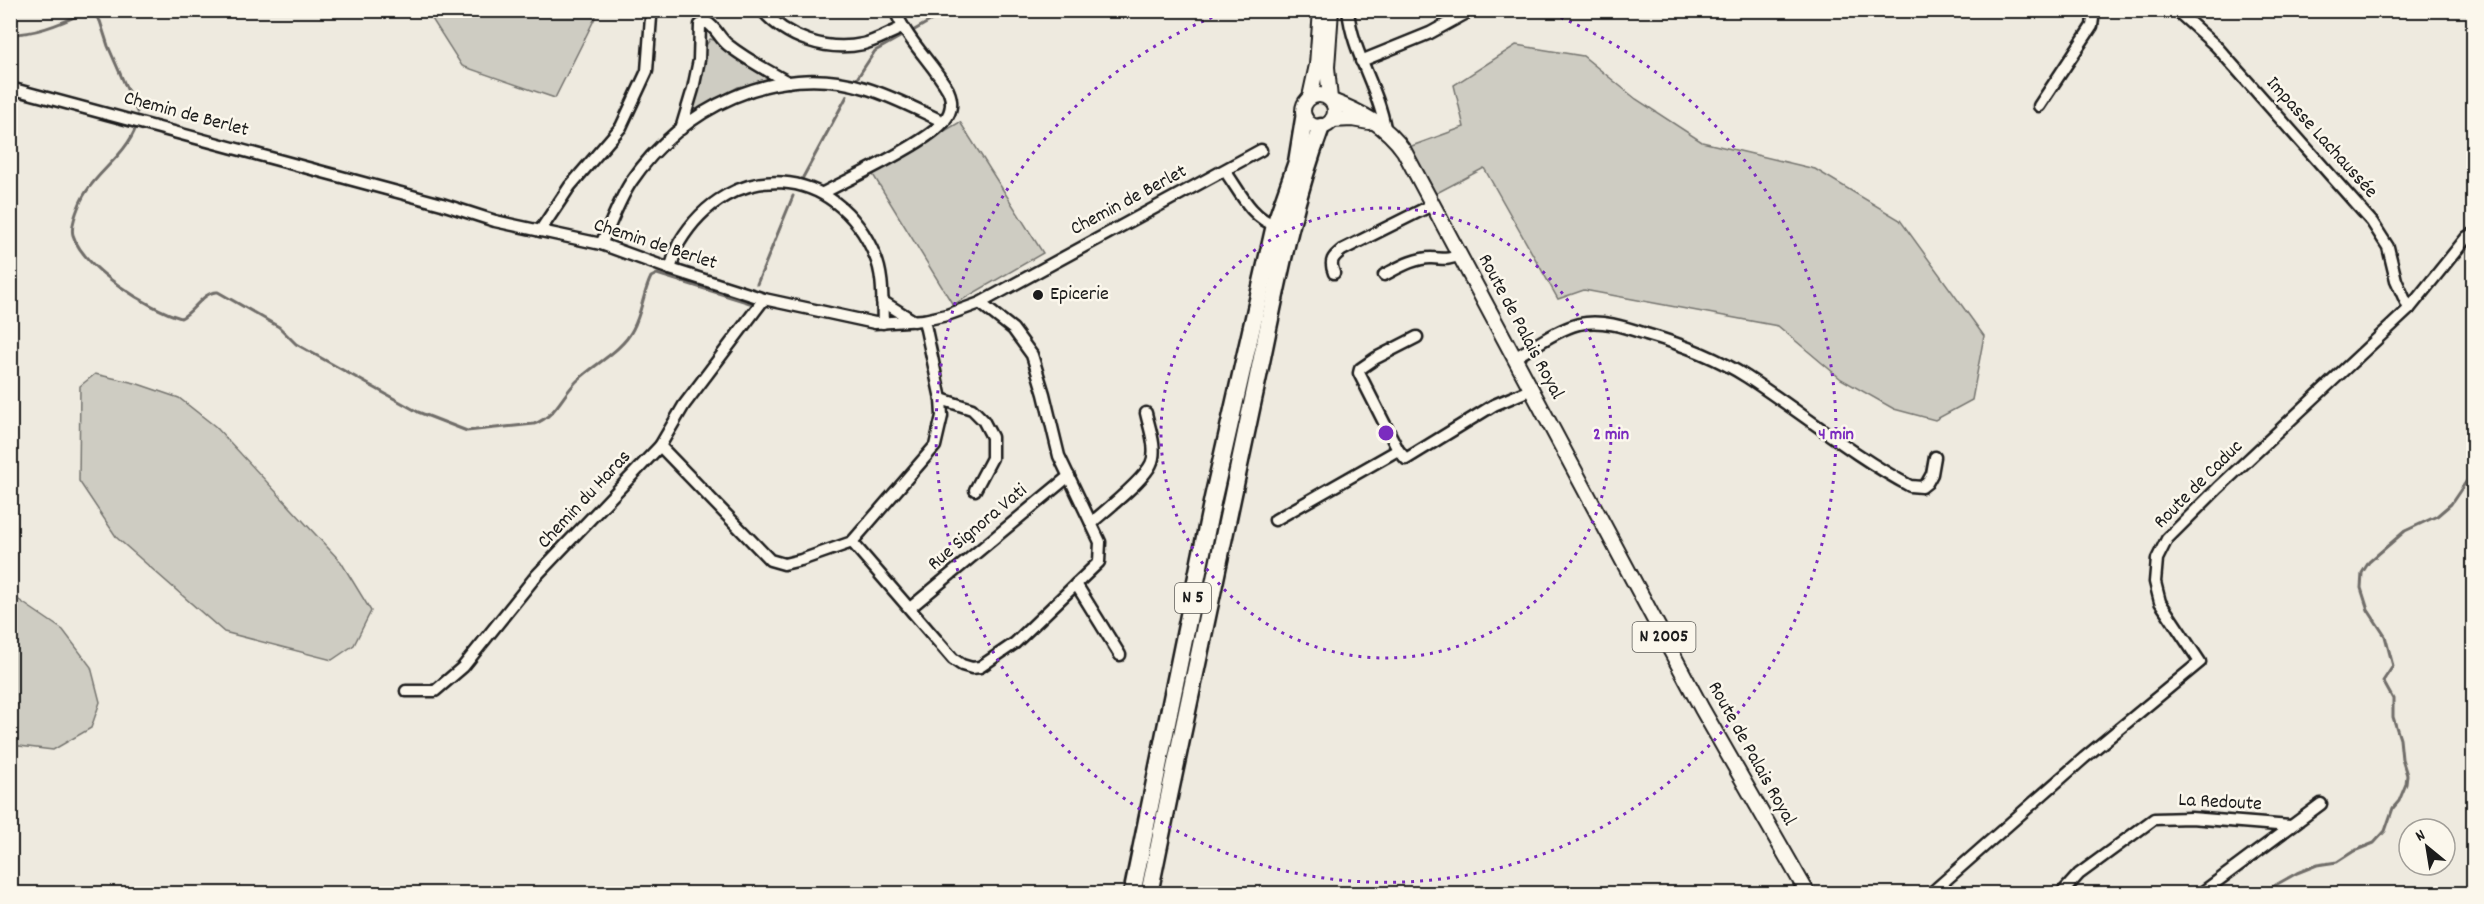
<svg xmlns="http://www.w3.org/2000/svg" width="2484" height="904" font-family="Dekko,sans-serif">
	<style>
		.green { fill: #ceccc2; stroke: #75746f; stroke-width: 1.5 }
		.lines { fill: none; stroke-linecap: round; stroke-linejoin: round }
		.stream { stroke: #6f6d69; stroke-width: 3 }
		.minor-casing { stroke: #1c1c1c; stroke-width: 15 }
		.major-casing { stroke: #1c1c1c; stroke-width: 18 }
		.highway-casing { stroke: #1c1c1c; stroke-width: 21 }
		.minor { stroke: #fbf7ec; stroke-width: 10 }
		.major { stroke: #fbf7ec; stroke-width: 14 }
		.highway { stroke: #fbf7ec; stroke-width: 16 }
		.ring { fill: none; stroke: #7b2cbf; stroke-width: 3; stroke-dasharray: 3 6 }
		.poi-dot { fill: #1c1c1c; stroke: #fbf7ec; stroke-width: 2 }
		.labels { text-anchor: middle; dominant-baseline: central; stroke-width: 5; stroke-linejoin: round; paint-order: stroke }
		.shield { fill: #fbf7ec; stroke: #5f5e5a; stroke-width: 1.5 }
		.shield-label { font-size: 18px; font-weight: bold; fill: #1c1c1c }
		.street-label { font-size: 20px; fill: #1c1c1c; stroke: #fbf7ec }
		.poi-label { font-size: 20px; fill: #1c1c1c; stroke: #fbf7ec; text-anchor: start }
		.centre { fill: #7b2cbf; stroke: #fbf7ec; stroke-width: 3 }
		.ring-label { font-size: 18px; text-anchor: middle; font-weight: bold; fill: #7b2cbf; stroke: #fbf7ec; stroke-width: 5; stroke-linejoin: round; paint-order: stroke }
	</style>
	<rect width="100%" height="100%" fill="#eeeadf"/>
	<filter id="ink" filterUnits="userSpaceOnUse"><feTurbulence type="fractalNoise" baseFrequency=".0167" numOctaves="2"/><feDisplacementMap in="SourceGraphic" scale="12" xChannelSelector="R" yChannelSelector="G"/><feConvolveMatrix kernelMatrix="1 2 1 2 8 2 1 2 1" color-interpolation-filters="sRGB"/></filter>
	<g filter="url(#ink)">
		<g class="green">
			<path d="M587,11L596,16L555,98L462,66L427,11Z"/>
			<path d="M710,39L718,41L738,60L773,82L738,87L692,113L701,81L705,47Z"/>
			<path d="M1516,45L1583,56L1636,99L1702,142L1815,169L1900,220L1984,336L1972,400L1935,420L1894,409L1841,379L1778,326L1584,290L1558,299L1484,168L1435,194L1409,147L1464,127L1454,85Z"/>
			<path d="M960,122L1043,253L953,305L872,173Z"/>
			<path d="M95,374L135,383L179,398L216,427L341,562L371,611L354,645L332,660L224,632L117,538L79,481L80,386Z"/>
			<path d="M10,594L63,630L91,667L100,702L91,728L53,750L11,745Z"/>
		</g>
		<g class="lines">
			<g class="stream">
				<path d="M911,32L949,10"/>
				<path d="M10,34C35,35 63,23 85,12H92L100,21L108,46L137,112"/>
				<path d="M856,80L875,51L900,37"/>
				<path d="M136,127C126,154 102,168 86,192C80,201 70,225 73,235C83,268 149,309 181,318C194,312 203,291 218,292L279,327L296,344L418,412L467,431L534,424C557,416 562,394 579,379C596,363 622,351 633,329C642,312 643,293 651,277L657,274L750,303"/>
				<path d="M801,181L847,96"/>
				<path d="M757,284L793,196"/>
				<path d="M2266,894L2272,887L2297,873L2317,865L2337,862L2354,851L2374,843L2385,831L2393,808L2399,801L2406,784L2407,775L2402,759L2400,739L2393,717V699L2383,681L2393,666L2385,636L2368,610L2361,588L2362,573L2369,562L2405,531L2437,516L2451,504L2474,470"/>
			</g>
			<g class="minor-casing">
				<g id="minor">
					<path d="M762,10C786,38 827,52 863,44C876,41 889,33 902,28"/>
					<path d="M1348,10C1352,52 1378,87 1385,128"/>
					<path d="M2176,10L2216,46L2372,222L2388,247L2396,280L2409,309"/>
					<path d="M1361,61L1430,33L1472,10"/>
					<path d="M10,88L442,204L495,221L601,244L670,269L764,299L875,323L924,320L947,315L980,303L1261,150"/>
					<path d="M2039,106L2092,26L2094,10"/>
					<path d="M681,129L693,89L699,60L700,25L706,22C716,27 719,38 728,45C747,60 768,71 788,82"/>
					<path d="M1225,171C1239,190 1251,218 1275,225"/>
					<path d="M823,193C849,179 931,141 945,120C952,111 953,101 948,90C932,62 907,41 895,10"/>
					<path d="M540,231L570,186L621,127L647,71L651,17L653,10"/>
					<path d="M601,244C611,224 619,200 631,182C681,108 776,61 865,88C892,96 918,110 944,122"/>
					<path d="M670,269C673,261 675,251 679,243C730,157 837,163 875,256C884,276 882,302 883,323"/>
					<path d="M1334,273C1329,261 1333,257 1342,250L1432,205"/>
					<path d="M1384,275C1398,268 1414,258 1431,258C1442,258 1448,261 1459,255"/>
					<path d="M882,301L914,321"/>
					<path d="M1417,337L1376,358L1360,369L1359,373L1398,450L1406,459L1494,405L1532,389"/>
					<path d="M1514,358C1534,347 1556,330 1579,324C1602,319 1625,327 1646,334C1681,344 1716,357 1747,377C1801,412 1852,455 1910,486L1922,487L1927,483L1932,474L1935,457"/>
					<path d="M941,399L972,409L983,420L992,437V458L975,490"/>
					<path d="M660,446L770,560L784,564L801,560L852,542L935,446L942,416L941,399L924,320"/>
					<path d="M1275,520L1398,450"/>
					<path d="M1091,523C1106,510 1143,481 1151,464C1158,450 1149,427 1146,413"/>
					<path d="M852,542L953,659L962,665L972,668L980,667L1015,643L1099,562L1100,542L1059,456L1044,394L1032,355L1013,329L980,303"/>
					<path d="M1076,584L1120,655"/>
					<path d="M910,608L1069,476"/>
					<path d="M406,691H435L463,667L536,576L660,446L684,405L764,299"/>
					<path d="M1930,894L2084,758L2200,662L2160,602L2155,582L2157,559L2167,539L2218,488L2409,309L2467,237L2474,233"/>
					<path d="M2061,894L2079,874L2154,819L2191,818L2290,826"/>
					<path d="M2200,894L2321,804"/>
				</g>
			</g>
			<g class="major-casing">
				<g id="major">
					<circle cx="1319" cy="111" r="16"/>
					<path d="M1310,97L1317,65L1321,10"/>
					<path d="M1330,99L1327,67L1331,10"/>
					<path d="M1332,101C1361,112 1386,125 1404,151L1702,709L1808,894"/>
					<path d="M1332,120L1352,119L1369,122"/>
				</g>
			</g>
			<g class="highway-casing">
				<g id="highway">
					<path d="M1132,894L1213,498L1275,225L1297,162L1304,119"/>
					<path d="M1149,894C1182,732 1216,570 1251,409C1272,315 1287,217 1321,127"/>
				</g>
			</g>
			<use href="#minor" class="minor"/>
			<use href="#major" class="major"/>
			<use href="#highway" class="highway"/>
		</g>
	</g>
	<g class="ring">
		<circle cx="1386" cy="433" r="225"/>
		<path d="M1544 11A450 450 0 1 1 1228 11"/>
	</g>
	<circle class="poi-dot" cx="1038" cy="295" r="6"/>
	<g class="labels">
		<g class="shield">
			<rect x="1175" y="583" width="36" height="30" rx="4.5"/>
			<rect x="1632.5" y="622" width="63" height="30" rx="4.5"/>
		</g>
		<g class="shield-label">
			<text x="1193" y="598">N 5</text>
			<text x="1664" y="637">N 2005</text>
		</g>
		<g class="street-label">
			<text transform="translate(186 115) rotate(15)">Chemin de Berlet</text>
			<text transform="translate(2321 138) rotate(48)">Impasse Lachaussée</text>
			<text transform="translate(1129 201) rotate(-28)">Chemin de Berlet</text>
			<text transform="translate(655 245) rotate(18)">Chemin de Berlet</text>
			<text transform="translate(1520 327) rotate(62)">Route de Palais Royal</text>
			<text transform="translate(2199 485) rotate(-45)">Route de Caduc</text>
			<text transform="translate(585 500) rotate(-47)">Chemin du Haras</text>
			<text transform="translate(978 528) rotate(-40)">Rue Signora Vati</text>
			<text transform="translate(1751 754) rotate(61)">Route de Palais Royal</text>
			<text transform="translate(2220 803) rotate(3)">La Redoute</text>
		</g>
		<g class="poi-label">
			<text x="1050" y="295">Epicerie</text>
		</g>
	</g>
	<circle cx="1386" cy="433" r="9" class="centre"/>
	<g class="ring-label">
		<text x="1611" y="439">2 min</text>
		<text x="1836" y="439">4 min</text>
	</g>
	<rect width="2484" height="904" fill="none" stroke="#fbf7ec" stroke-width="36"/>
	<rect x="18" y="18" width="2448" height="868" fill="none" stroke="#1c1c1c" stroke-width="2" filter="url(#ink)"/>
	<g transform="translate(2427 847) rotate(330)"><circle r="28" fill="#fbf7ec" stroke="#a29f99" stroke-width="1.5"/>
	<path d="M0-4.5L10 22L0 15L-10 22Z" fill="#1c1c1c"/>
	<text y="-9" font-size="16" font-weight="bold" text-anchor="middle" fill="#1c1c1c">N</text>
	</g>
</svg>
